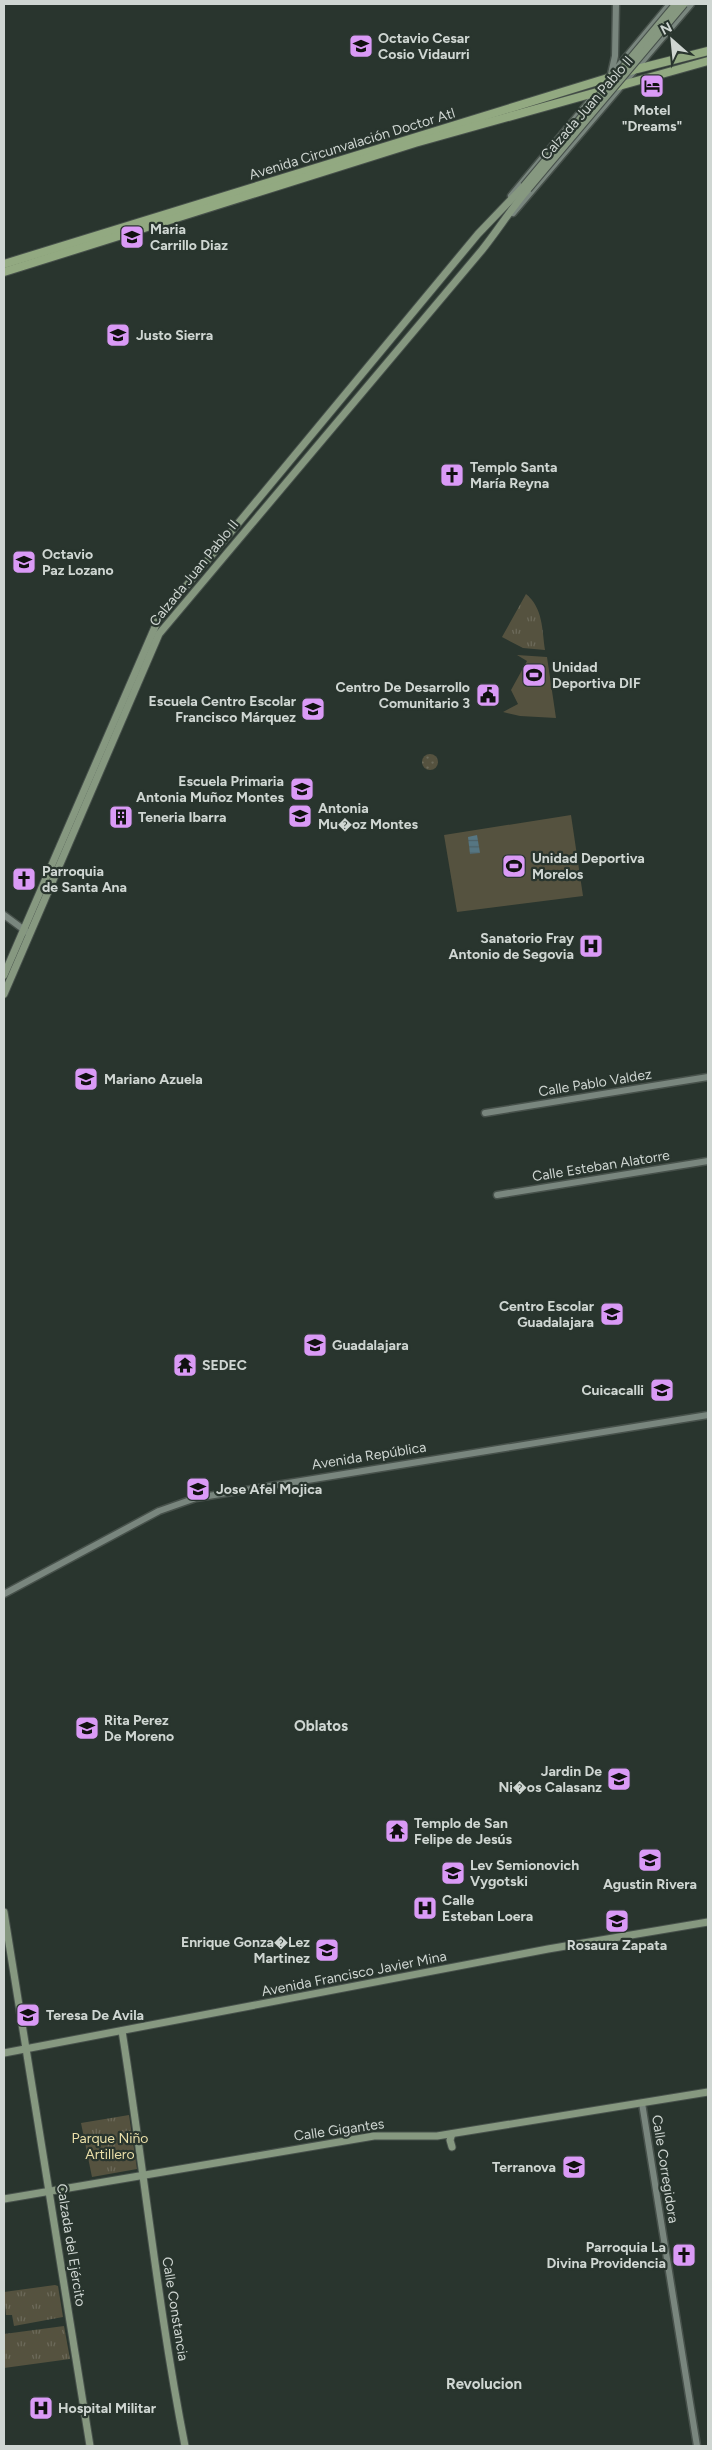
<svg xmlns="http://www.w3.org/2000/svg" width="712" height="2450" font-family="Figtree,sans-serif">
	<style>
		.grass { fill: url(#grass-tufts) }
		.garden { fill: url(#garden-dots) }
		.pitch { fill: #55523f }
		.water { fill: url(#water-rules) }
		.lines { fill: none; stroke-linecap: round; stroke-linejoin: round }
		.tertiary-casing { stroke: #47514b; stroke-width: 9 }
		.secondary-casing { stroke: #47514b; stroke-width: 9 }
		.primary-casing { stroke: #47514b; stroke-width: 10 }
		.tertiary { stroke: #79867e; stroke-width: 6 }
		.secondary { stroke: #869880; stroke-width: 7 }
		.primary { stroke: #92a981; stroke-width: 8 }
		.secondary-bridge-casing { stroke: #47514b; stroke-width: 9; stroke-linecap: butt }
		.secondary-bridge { stroke: #869880; stroke-width: 7 }
		.labels { text-anchor: middle; dominant-baseline: central; stroke-width: 4.5; stroke-linejoin: round; paint-order: stroke }
		.poi-label { font-size: 14px; font-weight: bold; fill: #cfd6d2; stroke: #29352e; text-anchor: start }
		.street-label { font-size: 14px; fill: #cfd6d2; stroke: #29352e }
		.park-label { font-size: 14px; fill: #eadfa9; stroke: #29352e }
		.neighbourhood-label { font-size: 15px; font-weight: bold; fill: #cfd6d2; stroke: #29352e }
	</style>
	<defs>
		<pattern id="grass-tufts" width="24" height="20" patternUnits="userSpaceOnUse" patternTransform="scale(1.25)"><rect width="24" height="20" fill="#55523f"/><path d="M3 7l-1-3M5 7V3M7 7l1-3M15 17l-1-3M17 17v-4M19 17l1-3" fill="none" stroke="#6c6a5a"/></pattern>
		<pattern id="garden-dots" width="8" height="8" patternUnits="userSpaceOnUse" patternTransform="scale(1.25)"><rect width="8" height="8" fill="#55523f"/><path d="M2 2h.1M6 6h.1" fill="none" stroke="#6c6a5a" stroke-width="1.8" stroke-linecap="round"/></pattern>
		<pattern id="water-rules" width="6" height="5" patternUnits="userSpaceOnUse" patternTransform="scale(1.25)"><rect width="6" height="5" fill="#567682"/><path d="M0 2.5h6" fill="none" stroke="#4c6067"/></pattern>
	</defs>
	<rect width="100%" height="100%" fill="#29352e"/>
	<g class="grass">
		<path d="M526,594C543,608 542,629 545,650L523,648L502,637Z"/>
		<path d="M129,2115L137,2169L92,2177L81,2123Z"/>
		<path d="M55,2285L58,2286L63,2317L14,2326L12,2315H6L4,2292Z"/>
		<path d="M64,2326L70,2359L4,2368V2334Z"/>
	</g>
	<circle class="garden" cx="430" cy="762" r="8"/>
	<g class="pitch">
		<path d="M517,655L547,657L556,718L520,716L503,712L518,704L511,690L527,661Z"/>
		<path d="M571,815L583,896L457,912L444,835Z"/>
		<path d="M105,2137L108,2155L98,2156L95,2139Z"/>
	</g>
	<path class="water" d="M477,835L480,853L470,854L468,837Z"/>
	<g class="lines">
		<g class="tertiary-casing">
			<g id="tertiary">
				<path d="M611,74L615,56L616,4"/>
				<path d="M511,196L670,4"/>
				<path d="M513,213L691,4"/>
				<path d="M4,915L27,932"/>
				<path d="M485,1113L708,1077"/>
				<path d="M497,1195L708,1161"/>
				<path d="M4,1594L159,1511L196,1498L708,1415"/>
				<path d="M642,2103L697,2446"/>
			</g>
		</g>
		<g class="secondary-casing">
			<g id="secondary">
				<path d="M4,975L158,620L478,234L524,186"/>
				<path d="M4,994L159,634L482,250C498,230 511,209 528,189"/>
				<path d="M4,1912L90,2446"/>
				<path d="M122,2031C144,2169 158,2309 185,2446"/>
				<path d="M4,2053L548,1949L708,1922"/>
				<path d="M452,2134L450,2140L452,2147"/>
				<path d="M4,2199L374,2136H437L708,2092"/>
			</g>
		</g>
		<g class="primary-casing">
			<g id="primary">
				<path d="M4,264L637,69L708,51"/>
				<path d="M4,272L415,143L708,61"/>
			</g>
		</g>
		<use href="#tertiary" class="tertiary"/>
		<use href="#secondary" class="secondary"/>
		<use href="#primary" class="primary"/>
		<g class="secondary-bridge-casing">
			<g id="secondary-bridge">
				<path d="M524,186L676,4"/>
				<path d="M528,189L684,4"/>
			</g>
		</g>
		<use href="#secondary-bridge" class="secondary-bridge"/>
	</g>
	<defs>
		<g id="school-square" transform="scale(1.25)"><rect x="-9" y="-9" width="18" height="18" rx="4" fill="#da9af6" stroke="#29352e"/><path d="M0-5L7-2L0 1L-7-2ZM-4 1L0 2.5L4 1V4Q0 6-4 4Z" fill="#111"/></g>
		<g id="hotel-square" transform="scale(1.25)"><rect x="-9" y="-9" width="18" height="18" rx="4" fill="#da9af6" stroke="#29352e"/><path d="M-6-4.5h1.5V1H6V5H4.5V3h-9V5H-6ZM-4 0a1.8 1.8 0 1 1 3.6 0ZM.5 0V-2.5h3Q6-2.5 6 0Z" fill="#111"/></g>
		<g id="church-square" transform="scale(1.25)"><rect x="-9" y="-9" width="18" height="18" rx="4" fill="#da9af6" stroke="#29352e"/><path d="M-1.2-6h2.4v3.5h3.3v2.4h-3.3V6h-2.4V-.1h-3.3v-2.4h3.3Z" fill="#111"/></g>
		<g id="stadium-square" transform="scale(1.25)"><rect x="-9" y="-9" width="18" height="18" rx="4" fill="#da9af6" stroke="#29352e"/><path d="M0-5a6.5 5 0 1 0 0 10a6.5 5 0 1 0 0-10ZM-3.5-1.8h7v3.6h-7Z" fill="#111"/></g>
		<g id="civic-square" transform="scale(1.25)"><rect x="-9" y="-9" width="18" height="18" rx="4" fill="#da9af6" stroke="#29352e"/><path d="M-.6-6.5H3V-4.5H.6V-3L4-1V1h2V6H-6V1h2V-1L-.6-3ZM-1.2 2.5V6h2.4V2.5Z" fill="#111"/></g>
		<g id="building-square" transform="scale(1.25)"><rect x="-9" y="-9" width="18" height="18" rx="4" fill="#da9af6" stroke="#29352e"/><path d="M-4-6H4V6H1V3H-1V6H-4ZM-2.5-4.3h1.7v1.8h-1.7ZM.8-4.3h1.7v1.8H.8ZM-2.5-1h1.7V.8h-1.7ZM.8-1h1.7V.8H.8Z" fill="#111"/></g>
		<g id="hospital-square" transform="scale(1.25)"><rect x="-9" y="-9" width="18" height="18" rx="4" fill="#da9af6" stroke="#29352e"/><path d="M-5-5h3v3.5h4V-5h3V5h-3V1.5h-4V5h-3Z" fill="#111"/></g>
		<g id="temple-square" transform="scale(1.25)"><rect x="-9" y="-9" width="18" height="18" rx="4" fill="#da9af6" stroke="#29352e"/><path d="M0-6L5-2H3V0L6.5 2.5H4V6H1.5V3h-3V6H-4V2.5H-6.5L-3 0V-2H-5Z" fill="#111"/></g>
	</defs>
	<g fill-rule="evenodd">
		<use href="#school-square" x="361" y="46"/>
		<use href="#hotel-square" x="652" y="86"/>
		<use href="#school-square" x="132" y="237"/>
		<use href="#school-square" x="118" y="335"/>
		<use href="#church-square" x="452" y="475"/>
		<use href="#school-square" x="24" y="562"/>
		<use href="#stadium-square" x="534" y="675"/>
		<use href="#civic-square" x="488" y="695"/>
		<use href="#school-square" x="313" y="709"/>
		<use href="#school-square" x="302" y="789"/>
		<use href="#school-square" x="300" y="816"/>
		<use href="#building-square" x="121" y="817"/>
		<use href="#stadium-square" x="514" y="866"/>
		<use href="#church-square" x="24" y="879"/>
		<use href="#hospital-square" x="591" y="946"/>
		<use href="#school-square" x="86" y="1079"/>
		<use href="#school-square" x="612" y="1314"/>
		<use href="#school-square" x="315" y="1345"/>
		<use href="#temple-square" x="185" y="1365"/>
		<use href="#school-square" x="662" y="1390"/>
		<use href="#school-square" x="198" y="1489"/>
		<use href="#school-square" x="87" y="1728"/>
		<use href="#school-square" x="619" y="1779"/>
		<use href="#temple-square" x="397" y="1831"/>
		<use href="#school-square" x="650" y="1860"/>
		<use href="#school-square" x="453" y="1873"/>
		<use href="#hospital-square" x="425" y="1908"/>
		<use href="#school-square" x="617" y="1921"/>
		<use href="#school-square" x="327" y="1950"/>
		<use href="#school-square" x="28" y="2015"/>
		<use href="#school-square" x="574" y="2167"/>
		<use href="#church-square" x="684" y="2255"/>
		<use href="#hospital-square" x="41" y="2408"/>
	</g>
	<g class="labels">
		<g class="poi-label">
			<text x="378" y="38">Octavio Cesar<tspan x="378" dy="16">Cosio Vidaurri</tspan></text>
			<text x="652" y="110" text-anchor="middle">Motel<tspan x="652" dy="16">"Dreams"</tspan></text>
			<text x="150" y="229">Maria<tspan x="150" dy="16">Carrillo Diaz</tspan></text>
			<text x="136" y="335">Justo Sierra</text>
			<text x="470" y="467">Templo Santa<tspan x="470" dy="16">María Reyna</tspan></text>
			<text x="42" y="554">Octavio<tspan x="42" dy="16">Paz Lozano</tspan></text>
			<text x="552" y="667">Unidad<tspan x="552" dy="16">Deportiva DIF</tspan></text>
			<text x="470" y="687" text-anchor="end">Centro De Desarrollo<tspan x="470" dy="16">Comunitario 3</tspan></text>
			<text x="296" y="701" text-anchor="end">Escuela Centro Escolar<tspan x="296" dy="16">Francisco Márquez</tspan></text>
			<text x="284" y="781" text-anchor="end">Escuela Primaria<tspan x="284" dy="16">Antonia Muñoz Montes</tspan></text>
			<text x="318" y="808">Antonia<tspan x="318" dy="16">Mu�oz Montes</tspan></text>
			<text x="138" y="817">Teneria Ibarra</text>
			<text x="532" y="858">Unidad Deportiva<tspan x="532" dy="16">Morelos</tspan></text>
			<text x="42" y="871">Parroquia<tspan x="42" dy="16">de Santa Ana</tspan></text>
			<text x="574" y="938" text-anchor="end">Sanatorio Fray<tspan x="574" dy="16">Antonio de Segovia</tspan></text>
			<text x="104" y="1079">Mariano Azuela</text>
			<text x="594" y="1306" text-anchor="end">Centro Escolar<tspan x="594" dy="16">Guadalajara</tspan></text>
			<text x="332" y="1345">Guadalajara</text>
			<text x="202" y="1365">SEDEC</text>
			<text x="644" y="1390" text-anchor="end">Cuicacalli</text>
			<text x="216" y="1489">Jose Afel Mojica</text>
			<text x="104" y="1720">Rita Perez<tspan x="104" dy="16">De Moreno</tspan></text>
			<text x="602" y="1771" text-anchor="end">Jardin De<tspan x="602" dy="16">Ni�os Calasanz</tspan></text>
			<text x="414" y="1823">Templo de San<tspan x="414" dy="16">Felipe de Jesús</tspan></text>
			<text x="470" y="1865">Lev Semionovich<tspan x="470" dy="16">Vygotski</tspan></text>
			<text x="650" y="1884" text-anchor="middle">Agustin Rivera</text>
			<text x="442" y="1900">Calle<tspan x="442" dy="16">Esteban Loera</tspan></text>
			<text x="310" y="1942" text-anchor="end">Enrique Gonza�Lez<tspan x="310" dy="16">Martinez</tspan></text>
			<text x="617" y="1945" text-anchor="middle">Rosaura Zapata</text>
			<text x="46" y="2015">Teresa De Avila</text>
			<text x="556" y="2167" text-anchor="end">Terranova</text>
			<text x="666" y="2247" text-anchor="end">Parroquia La<tspan x="666" dy="16">Divina Providencia</tspan></text>
			<text x="58" y="2408">Hospital Militar</text>
		</g>
		<g class="street-label">
			<text transform="translate(587 108) rotate(-49)">Calzada Juan Pablo II</text>
			<text transform="translate(352 144) rotate(-17)">Avenida Circunvalación Doctor Atl</text>
			<text transform="translate(194 573) rotate(-51)">Calzada Juan Pablo II</text>
			<text transform="translate(595 1083) rotate(-9)">Calle Pablo Valdez</text>
			<text transform="translate(601 1166) rotate(-9)">Calle Esteban Alatorre</text>
			<text transform="translate(369 1456) rotate(-9)">Avenida República</text>
			<text transform="translate(354 1974) rotate(-11)">Avenida Francisco Javier Mina</text>
			<text transform="translate(339 2130) rotate(-8)">Calle Gigantes</text>
			<text transform="translate(665 2169) rotate(81)">Calle Corregidora</text>
			<text transform="translate(71 2245) rotate(81)">Calzada del Ejército</text>
			<text transform="translate(175 2309) rotate(81)">Calle Constancia</text>
		</g>
		<g class="park-label">
			<text x="110" y="2138">Parque Niño<tspan x="110" dy="16">Artillero</tspan></text>
		</g>
		<g class="neighbourhood-label">
			<text x="321" y="1726">Oblatos</text>
			<text x="484" y="2384">Revolucion</text>
		</g>
	</g>
	<rect width="712" height="2450" fill="none" stroke="#cfd6d2" stroke-width="10"/>
	<g transform="translate(672 40) rotate(333)" stroke="#29352e" stroke-width="4" paint-order="stroke">
	<path d="M0-4L9 19L0 12L-9 19Z" fill="#cfd6d2"/>
	<text y="-8" font-size="14" font-weight="bold" text-anchor="middle" fill="#cfd6d2">N</text>
	</g>
</svg>
